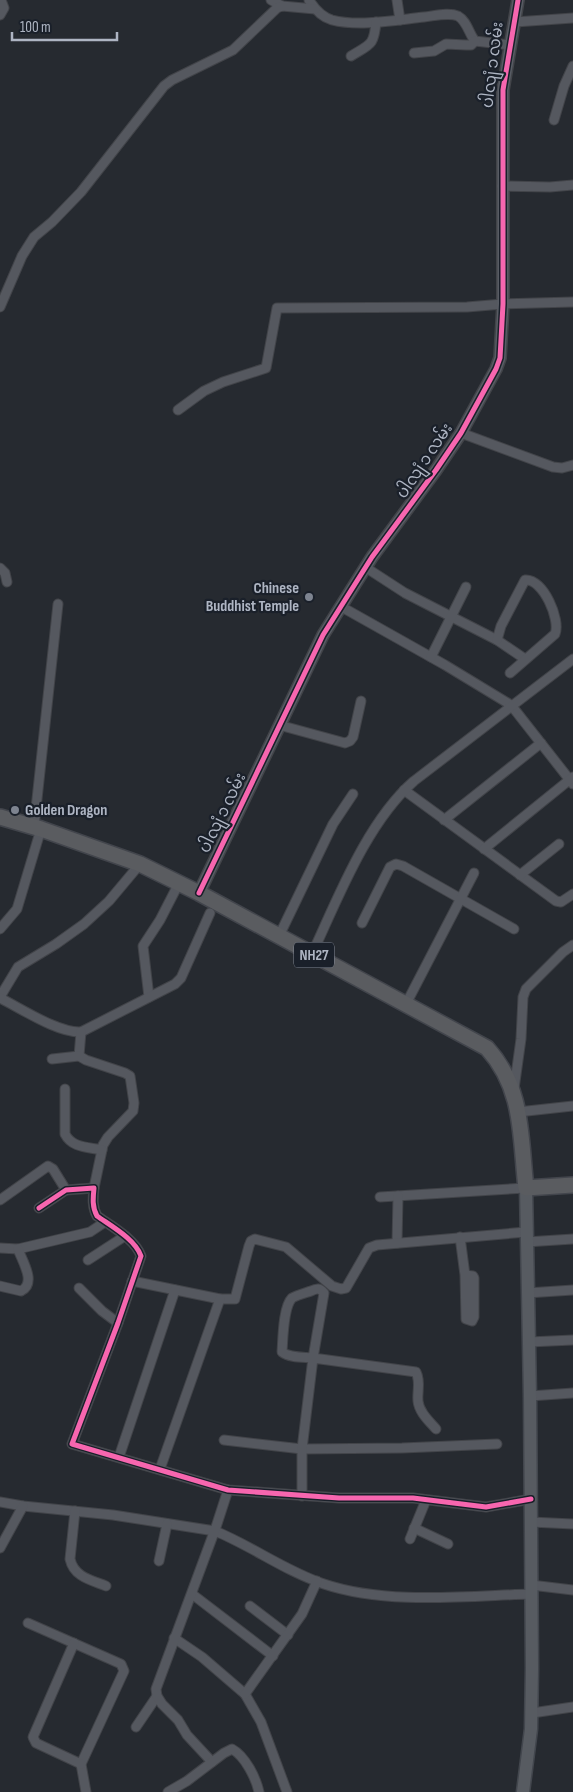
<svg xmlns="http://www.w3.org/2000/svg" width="573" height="1792" font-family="'Sofia Sans Condensed','Noto Sans Myanmar',sans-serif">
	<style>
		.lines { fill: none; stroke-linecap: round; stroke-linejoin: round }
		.street-casing { stroke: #424449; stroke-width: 11 }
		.secondary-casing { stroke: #424449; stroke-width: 14 }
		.primary-casing { stroke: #42464d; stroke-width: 15 }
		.highway-casing { stroke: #42454c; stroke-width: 18 }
		.street { stroke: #55585f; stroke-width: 9 }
		.secondary { stroke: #585c64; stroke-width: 11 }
		.primary { stroke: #575b61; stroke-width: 12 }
		.highway { stroke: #5a5c60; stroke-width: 15 }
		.cycleway-casing { stroke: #1a202a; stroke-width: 8 }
		.cycleway { stroke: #f766af; stroke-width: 5 }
		.poi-dot { fill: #7e8490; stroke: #1a202a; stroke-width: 2 }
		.labels { text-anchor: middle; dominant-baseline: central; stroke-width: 4.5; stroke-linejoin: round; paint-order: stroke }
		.shield { fill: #1a202a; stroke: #828895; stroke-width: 1 }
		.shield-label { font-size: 15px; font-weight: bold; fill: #aeb5c3 }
		.street-label { font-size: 16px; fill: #aeb5c3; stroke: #1a202a }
		.poi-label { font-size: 16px; font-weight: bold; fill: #aeb5c3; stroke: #1a202a; text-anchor: end }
	</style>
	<rect width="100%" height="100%" fill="#262a30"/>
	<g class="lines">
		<g class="street-casing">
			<g id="street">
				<path d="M271,0L282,6"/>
				<path d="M309,0C314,8 322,17 332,20C359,27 396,20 424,17C434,16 449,12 458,16C467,21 469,34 475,41L510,45"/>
				<path d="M397,0L400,20"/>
				<path d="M0,15L4,8L1,0"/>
				<path d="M515,22L573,18"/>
				<path d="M414,53L434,51L446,44L466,45H471L475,41"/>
				<path d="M351,56C370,44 374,46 376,22"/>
				<path d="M554,120L564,86L573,66"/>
				<path d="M502,186L550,187L573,185"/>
				<path d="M0,307L22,256L34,237L52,222L81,192L164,86L172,80L233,50L277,8L282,6L315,9"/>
				<path d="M178,410L204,391L223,382L266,368L277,308L467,307L503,304L573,302"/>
				<path d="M461,433L553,467L562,468L573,465"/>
				<path d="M365,567L405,593L497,640L525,659"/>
				<path d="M0,568L5,573L7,582"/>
				<path d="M340,606L445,665L511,705L573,784"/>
				<path d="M497,640L501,626L525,580C543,578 561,620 555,634L510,673"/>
				<path d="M431,657L466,587"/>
				<path d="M279,725L345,743L350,741L353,737L361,701"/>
				<path d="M404,790L556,901L561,902L573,894"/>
				<path d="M444,820L541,743"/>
				<path d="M34,827L58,604"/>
				<path d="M484,849L573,777"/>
				<path d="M520,875L559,844"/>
				<path d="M362,923L390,867L396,864L403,866L514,929"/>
				<path d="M0,929L17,909L41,829"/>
				<path d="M279,936L333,824L353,794"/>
				<path d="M312,954C338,898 367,822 414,781L573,659"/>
				<path d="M0,997L18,967L56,944L84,924L109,901L140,864"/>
				<path d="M149,997L143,946L160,920L179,883"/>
				<path d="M0,998C22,1009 58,1033 81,1032L175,984L181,978L210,913"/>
				<path d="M406,1004L474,873"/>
				<path d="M79,1056L81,1032"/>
				<path d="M52,1059L79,1056L86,1060L125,1073L130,1076L134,1103L133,1111L108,1137L103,1145L94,1188"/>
				<path d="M65,1089V1134C72,1148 88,1147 102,1150"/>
				<path d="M514,1089L521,1039L523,997L526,989L563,952L573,945"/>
				<path d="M518,1112L573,1106"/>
				<path d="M380,1197L526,1188"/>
				<path d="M0,1200L48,1166L53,1169L66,1190"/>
				<path d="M39,1208L66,1190L94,1188C93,1198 92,1207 97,1216C111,1226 135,1239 141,1256L118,1323L72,1444L228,1490L339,1498H413L486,1507L531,1499"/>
				<path d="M460,1237L465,1275L466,1319L472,1321L474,1317V1278L473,1276L465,1275"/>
				<path d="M526,1242L573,1239"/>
				<path d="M397,1243L398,1196"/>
				<path d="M0,1248L18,1249L90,1232L105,1222"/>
				<path d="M88,1260L125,1236"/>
				<path d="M132,1281L220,1299H235L249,1246L251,1241L255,1239L286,1247L332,1286L341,1289L346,1288L369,1248L377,1245L526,1232"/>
				<path d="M0,1286L21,1291C37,1283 22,1261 18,1249"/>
				<path d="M79,1288L102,1311L118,1323"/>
				<path d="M527,1293L573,1290"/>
				<path d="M529,1342L573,1340"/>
				<path d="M530,1396L573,1393"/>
				<path d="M224,1440L302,1449L402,1448L497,1444"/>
				<path d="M119,1457L175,1290"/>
				<path d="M160,1469L220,1299"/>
				<path d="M302,1496V1449L313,1358L324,1293C320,1288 317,1288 311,1291C305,1293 297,1295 292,1298C283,1307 283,1339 282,1352C290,1358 303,1357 313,1358L416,1372C421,1382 417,1391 418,1401C419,1412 429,1421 436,1429"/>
				<path d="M0,1502L23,1506L113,1515L215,1531C252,1546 285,1571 324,1584C386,1605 466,1596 531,1594"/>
				<path d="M75,1511L70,1559C74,1577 91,1580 106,1586"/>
				<path d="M531,1522L573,1524"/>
				<path d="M414,1528L448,1544"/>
				<path d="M410,1539L426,1500"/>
				<path d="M0,1548L23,1506"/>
				<path d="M159,1561L167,1524"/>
				<path d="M531,1585L573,1590"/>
				<path d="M192,1594L273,1656"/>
				<path d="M250,1606L288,1635"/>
				<path d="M28,1623L121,1664L124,1671L81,1764L86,1792"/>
				<path d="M174,1638L202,1657L245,1694L261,1722L287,1792"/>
				<path d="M74,1643L33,1737L36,1743L81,1764"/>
				<path d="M245,1694L302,1614L317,1581"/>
				<path d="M532,1713L573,1707"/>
				<path d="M136,1727L157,1696"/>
				<path d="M212,1762L187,1735L178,1720L162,1704L157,1696L156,1689L216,1527L228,1490"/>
				<path d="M168,1792L187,1781L224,1753L232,1749C245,1756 256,1778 259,1792"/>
			</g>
		</g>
		<g class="secondary-casing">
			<path id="secondary" d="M199,893L323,635L372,557L436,470L461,433L496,369L500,358L503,304V90L518,0"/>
		</g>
		<g class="primary-casing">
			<path id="primary" d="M523,1792L531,1729L532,1668L530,1396L526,1188"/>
		</g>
		<g class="highway-casing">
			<path id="highway" d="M0,817L41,829L140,864L199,893L487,1048C524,1089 520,1136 526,1188L573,1185"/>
		</g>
		<use href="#street" class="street"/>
		<use href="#secondary" class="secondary"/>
		<use href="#primary" class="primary"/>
		<use href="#highway" class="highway"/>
		<g class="cycleway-casing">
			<g id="cycleway">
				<path d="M199,893L323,635L372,557L436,470L461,433L496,369L500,358L503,304V90L518,0"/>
				<path d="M39,1208L66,1190L94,1188C93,1198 92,1207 97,1216C111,1226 135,1239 141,1256L118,1323L72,1444L228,1490L339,1498H413L486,1507L531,1499"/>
			</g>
		</g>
		<use href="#cycleway" class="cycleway"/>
	</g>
	<g class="poi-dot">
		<circle cx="309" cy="597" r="5"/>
		<circle cx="15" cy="810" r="5"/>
	</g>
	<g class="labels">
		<rect class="shield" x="294" y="942.5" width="40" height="25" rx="4"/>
		<g class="shield-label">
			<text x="314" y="955">NH27</text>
		</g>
		<g class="street-label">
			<text transform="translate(493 65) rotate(-83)">ပါလျံ ၁ လမ်း</text>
			<text transform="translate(425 461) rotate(-56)">ပါလျံ ၁ လမ်း</text>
			<text transform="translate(223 813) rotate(-64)">ပါလျံ ၁ လမ်း</text>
		</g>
		<g class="poi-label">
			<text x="299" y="588">Chinese<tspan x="299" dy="18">Buddhist Temple</tspan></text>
			<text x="25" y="810" text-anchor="start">Golden Dragon</text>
		</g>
	</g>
	<path d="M12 32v8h105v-8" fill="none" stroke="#aeb5c3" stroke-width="2.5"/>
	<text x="20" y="32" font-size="15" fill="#aeb5c3" stroke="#1a202a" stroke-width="4" paint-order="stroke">100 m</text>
</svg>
